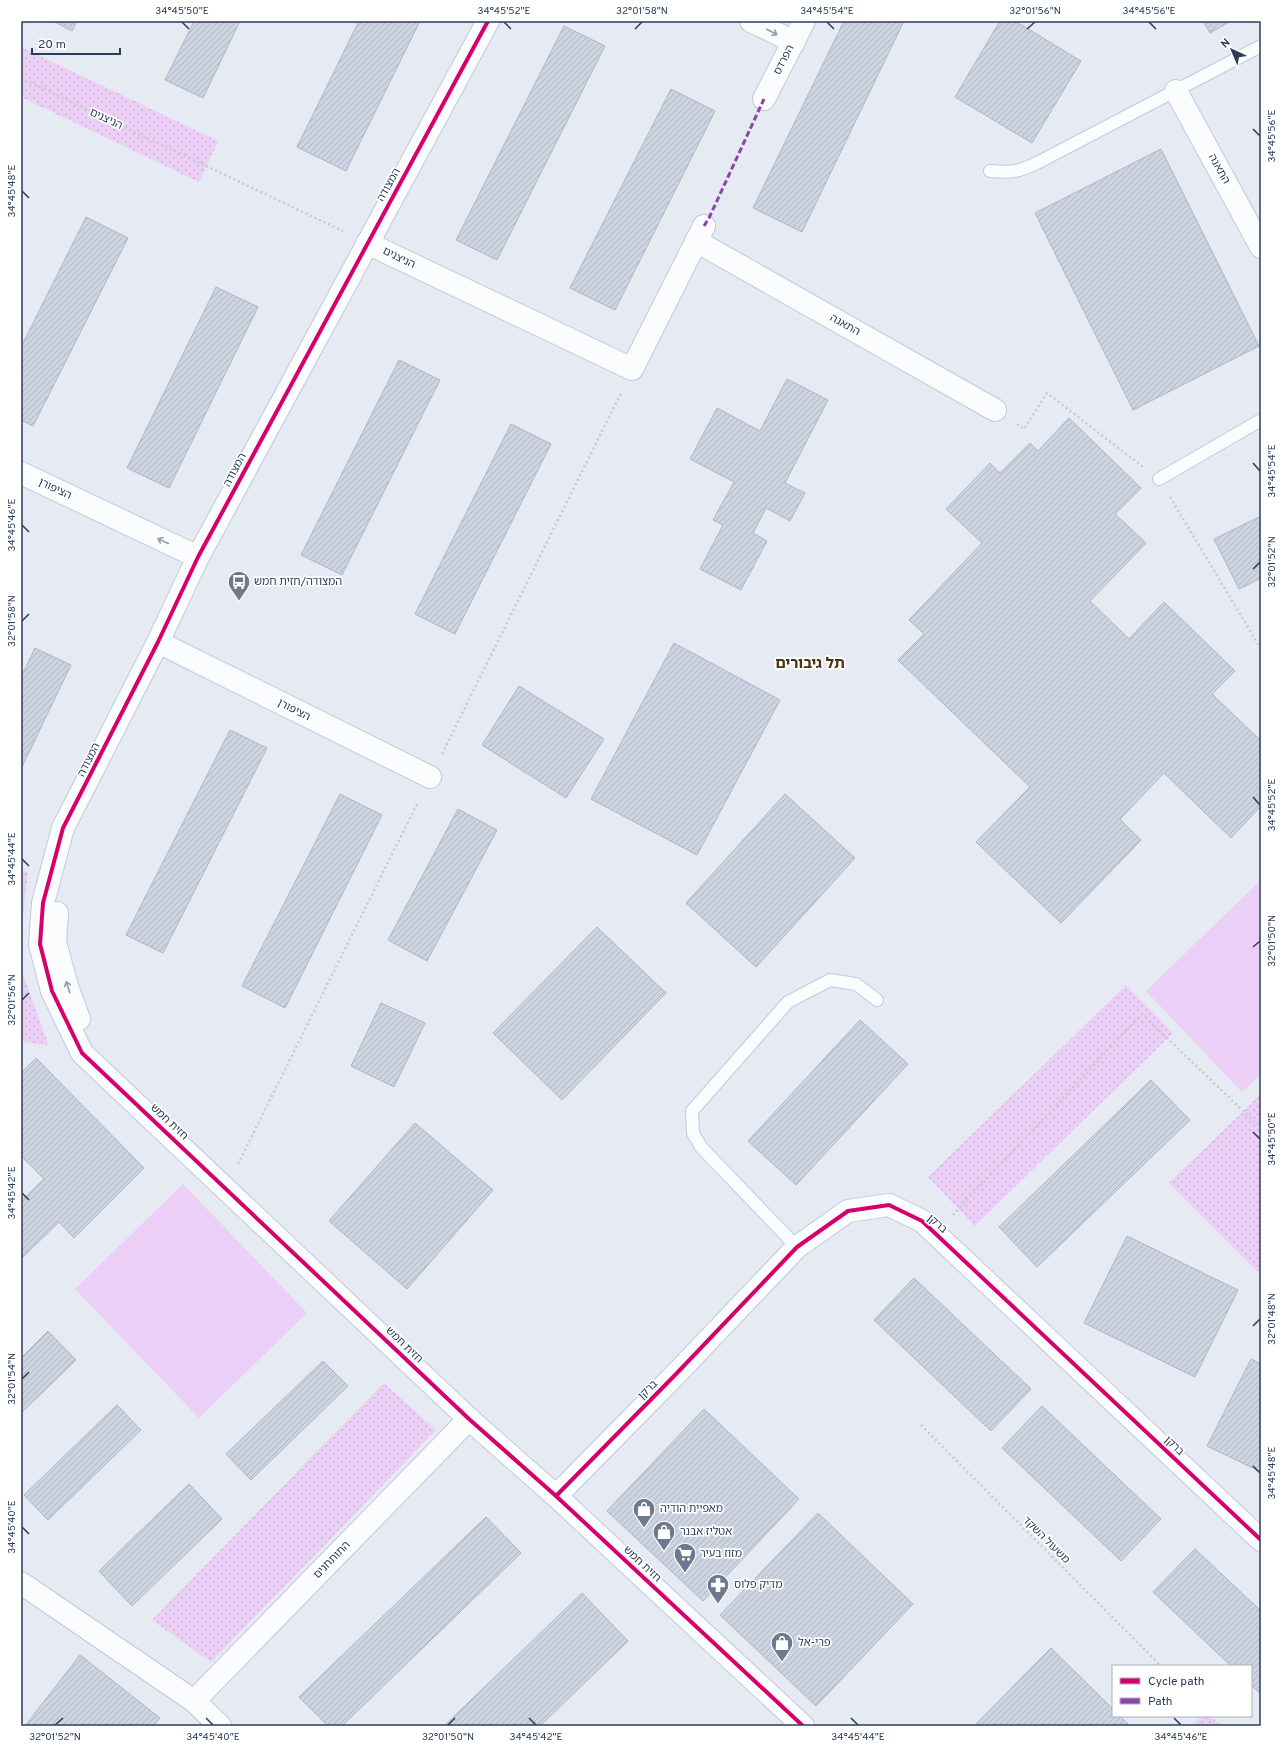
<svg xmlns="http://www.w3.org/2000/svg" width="1282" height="1747" font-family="Overpass,'Noto Sans Hebrew',sans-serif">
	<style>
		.park { fill: url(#park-dots) }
		.pitch { fill: #ebcff6 }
		.building { fill: url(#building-hatch); stroke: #adb6c7 }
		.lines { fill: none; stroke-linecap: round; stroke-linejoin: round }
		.service-casing { stroke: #c0cadd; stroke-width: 14 }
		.minor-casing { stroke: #c0cadd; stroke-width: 24 }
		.tertiary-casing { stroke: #c0cadd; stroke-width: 24 }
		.path { stroke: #c7cbd1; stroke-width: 2.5; stroke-dasharray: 2 3; stroke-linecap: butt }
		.service { stroke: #fbfcfd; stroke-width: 12 }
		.minor { stroke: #fbfcfd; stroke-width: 22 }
		.tertiary { stroke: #fbfcfd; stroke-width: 22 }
		.quiet { stroke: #8e44ad; stroke-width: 3; stroke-dasharray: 6 3; stroke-linecap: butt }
		.cycleway-casing { stroke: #fff; stroke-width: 6 }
		.cycleway { stroke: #d6006c; stroke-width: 4 }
		.oneway { stroke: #939caa }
		.ticks { fill: none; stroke: #2b3c58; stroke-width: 1.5 }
		.labels { text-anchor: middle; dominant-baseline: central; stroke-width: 3.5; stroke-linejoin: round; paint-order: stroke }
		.street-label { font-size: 11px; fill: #2b3c58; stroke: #fff }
		.poi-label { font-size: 11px; fill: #2b3c58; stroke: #fff; text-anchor: start }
		.district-label { font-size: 15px; font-weight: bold; fill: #48340e; stroke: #fff }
		.neatline { fill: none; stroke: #2b3c58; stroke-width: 1.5 }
		.ticks-label { font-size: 10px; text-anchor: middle; fill: #2b3c58 }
	</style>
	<defs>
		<pattern id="park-dots" width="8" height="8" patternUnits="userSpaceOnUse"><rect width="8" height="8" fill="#ebcff6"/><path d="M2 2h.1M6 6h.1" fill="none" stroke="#cab3d5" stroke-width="1.8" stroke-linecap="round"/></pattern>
		<pattern id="building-hatch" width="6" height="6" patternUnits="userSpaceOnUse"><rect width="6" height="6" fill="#cdd4e1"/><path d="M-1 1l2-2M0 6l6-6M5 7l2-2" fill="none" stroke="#b0b7c3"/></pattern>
	</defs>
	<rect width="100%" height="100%" fill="#e6eaf3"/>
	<g class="park">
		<path d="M21,47L218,141L199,182L21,97Z"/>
		<path d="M21,869L28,872L21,931Z"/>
		<path d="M21,969L49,1046L21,1041Z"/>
		<path d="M1126,985L1173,1033L975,1226L928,1177Z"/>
		<path d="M1261,1094V1275L1169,1183Z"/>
		<path d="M384,1383L436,1430L211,1662L152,1620Z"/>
		<path d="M1202,1716H1210L1220,1726H1191Z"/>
	</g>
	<g class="pitch">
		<path d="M1261,880V1074L1242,1092L1146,991Z"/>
		<path d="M183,1184L307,1313L199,1418L75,1289Z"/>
	</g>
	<g class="building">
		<path d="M53,21H77L72,31Z"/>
		<path d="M194,21H240L203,98L165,80Z"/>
		<path d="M359,21H420L346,171L297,147Z"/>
		<path d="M844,21H904L802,232L753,208Z"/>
		<path d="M1000,21H1015L1081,61L1032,143L955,97Z"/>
		<path d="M1203,21H1231L1210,33Z"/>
		<path d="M564,26L605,46L497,260L456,240Z"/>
		<path d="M671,89L715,111L615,310L570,288Z"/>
		<path d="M1161,149L1259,346L1133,410L1035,213Z"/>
		<path d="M86,217L128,238L33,426L21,420V347Z"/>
		<path d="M216,287L258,307L169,488L127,468Z"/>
		<path d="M399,360L440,380L342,575L301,555Z"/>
		<path d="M787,379L828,400L785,483L805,493L790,521L766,508L753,533L767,541L741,590L700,569L723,525L713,520L734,482L690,459L717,408L760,431Z"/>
		<path d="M1069,418L1141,488L1115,514L1146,543L1090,601L1129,639L1164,602L1235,671L1212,694L1261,741V806L1231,838L1164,773L1120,819L1141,840L1061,923L976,842L1030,787L898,660L924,634L909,620L982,543L946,509L990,463L1000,473L1030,443L1038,451Z"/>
		<path d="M511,424L551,444L455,634L415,614Z"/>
		<path d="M1261,516V578L1239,589L1214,539Z"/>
		<path d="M674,643L780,700L697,855L591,799Z"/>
		<path d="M35,648L71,665L21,769V677Z"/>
		<path d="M519,686L604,739L566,798L482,745Z"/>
		<path d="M230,730L267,748L163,953L126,935Z"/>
		<path d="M340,794L382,815L285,1008L242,986Z"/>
		<path d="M785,794L855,858L756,967L686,903Z"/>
		<path d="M458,809L497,830L427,961L388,940Z"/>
		<path d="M597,927L666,993L562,1100L493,1033Z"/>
		<path d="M381,1003L425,1023L394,1087L351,1066Z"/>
		<path d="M860,1020L908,1064L796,1185L748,1141Z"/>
		<path d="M36,1058L144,1168L74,1238L59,1222L21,1259V1201L44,1179L21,1156V1073Z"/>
		<path d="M1151,1080L1190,1120L1037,1267L999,1227Z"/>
		<path d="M415,1123L493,1190L407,1289L329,1221Z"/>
		<path d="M1127,1236L1238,1290L1195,1377L1084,1323Z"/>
		<path d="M914,1278L1031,1389L991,1431L874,1320Z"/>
		<path d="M48,1331L76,1360L21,1413V1358Z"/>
		<path d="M1251,1359L1261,1364V1472L1207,1446Z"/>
		<path d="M323,1361L348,1386L251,1480L226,1454Z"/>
		<path d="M117,1405L141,1430L48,1520L24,1495Z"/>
		<path d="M1042,1406L1161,1519L1121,1561L1002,1448Z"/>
		<path d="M704,1409L799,1499L703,1601L607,1511Z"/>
		<path d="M189,1484L222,1519L132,1606L99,1571Z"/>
		<path d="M818,1513L913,1604L816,1706L720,1615Z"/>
		<path d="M486,1517L521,1553L342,1726H328L299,1697Z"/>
		<path d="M1195,1549L1261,1611V1694L1251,1685V1666H1231L1153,1592Z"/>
		<path d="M582,1593L628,1641L540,1726H444Z"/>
		<path d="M1051,1648L1113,1709V1716H1120L1130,1726H974Z"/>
		<path d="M80,1655L160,1718L153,1726H25Z"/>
	</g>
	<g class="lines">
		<g class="service-casing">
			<g id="service">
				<path d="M990,171C1011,173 1018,172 1037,163L1261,46"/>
				<path d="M1159,479L1261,420"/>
				<path d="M797,1247L701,1147L693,1133L692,1111L788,1002L830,980L856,984L877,1000"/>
			</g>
		</g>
		<g class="minor-casing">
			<g id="minor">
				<path d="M751,21L794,42"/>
				<path d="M1176,91L1261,247"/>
				<path d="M764,99L804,21"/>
				<path d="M696,241L995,410"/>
				<path d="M367,243L632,369L704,226"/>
				<path d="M21,473L198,557"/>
				<path d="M158,642L430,777"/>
				<path d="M556,1496L677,1373L797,1247L848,1211L889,1205L922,1221L1261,1540"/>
				<path d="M21,1583L194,1701L220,1726"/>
				<path d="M194,1701L469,1419"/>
			</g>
		</g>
		<g class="tertiary-casing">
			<g id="tertiary">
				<path d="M488,21L198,557L158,642L63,828L43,903L40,944L52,991L82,1053L469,1419L556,1496L803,1726"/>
				<path d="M57,913L55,942L67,986L79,1019"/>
			</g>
		</g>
		<g class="path">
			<path d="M21,78L343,231"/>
			<path d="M1017,424L1024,429L1047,393L1143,467"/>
			<path d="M1170,497L1261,649"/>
			<path d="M442,754L621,393"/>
			<path d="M238,1164L418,802"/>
			<path d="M953,1215L1142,1014L1261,1128"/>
			<path d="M921,1425L1161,1666"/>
			<path d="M1210,1716L1220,1726"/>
		</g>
		<use href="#service" class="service"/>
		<use href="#minor" class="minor"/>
		<use href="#tertiary" class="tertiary"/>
		<path class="quiet" d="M704,226L709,218L764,99"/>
		<g class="cycleway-casing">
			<g id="cycleway">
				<path d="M488,21L198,557L158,642L63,828L43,903L40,944L52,991L82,1053L469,1419L556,1496L803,1726"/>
				<path d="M556,1496L677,1373L797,1247L848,1211L889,1205L922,1221L1261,1540"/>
			</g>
		</g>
		<use href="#cycleway" class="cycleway"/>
	</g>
	<defs><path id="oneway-shaft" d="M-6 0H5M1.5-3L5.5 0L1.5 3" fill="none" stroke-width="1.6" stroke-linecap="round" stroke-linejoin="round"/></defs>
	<g class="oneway">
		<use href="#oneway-shaft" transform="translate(772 32) rotate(27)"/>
		<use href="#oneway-shaft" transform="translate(163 541) rotate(-155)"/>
		<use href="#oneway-shaft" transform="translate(68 987) rotate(-108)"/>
	</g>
	<path class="ticks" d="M182,22L189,29M504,22L511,29M827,22L834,29M1149,22L1156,29M635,29L642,22M1027,29L1035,22M1253,129L1260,136M22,191L29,198M1253,463L1260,471M22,525L29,532M1253,569L1260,562M22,621L29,614M1253,797L1260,805M22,859L29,866M1253,947L1260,941M22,1000L29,993M1253,1132L1260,1139M22,1193L29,1200M1253,1326L1260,1319M22,1379L29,1372M1253,1466L1260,1473M22,1527L29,1534M206,1718L213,1725M529,1718L536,1725M851,1718L858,1725M1174,1718L1181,1725M55,1725L63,1718M448,1725L455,1718"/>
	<defs>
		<g id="bus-pin" transform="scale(1.15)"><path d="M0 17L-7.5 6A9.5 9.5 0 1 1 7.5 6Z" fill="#6c798e" stroke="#fff"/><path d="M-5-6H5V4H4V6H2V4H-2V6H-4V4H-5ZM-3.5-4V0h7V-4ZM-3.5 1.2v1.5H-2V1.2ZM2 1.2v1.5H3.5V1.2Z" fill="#fff"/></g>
		<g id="shop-pin" transform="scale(1.15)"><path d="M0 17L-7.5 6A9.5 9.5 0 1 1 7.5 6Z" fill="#6c798e" stroke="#fff"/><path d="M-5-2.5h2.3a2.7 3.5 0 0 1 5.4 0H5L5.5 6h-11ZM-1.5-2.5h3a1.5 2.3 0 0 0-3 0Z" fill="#fff"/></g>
		<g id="supermarket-pin" transform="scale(1.15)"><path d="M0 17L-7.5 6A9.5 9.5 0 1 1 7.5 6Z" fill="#6c798e" stroke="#fff"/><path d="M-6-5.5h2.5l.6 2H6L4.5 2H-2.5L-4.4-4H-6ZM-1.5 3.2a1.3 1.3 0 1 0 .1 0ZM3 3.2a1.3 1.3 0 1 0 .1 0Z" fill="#fff"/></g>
		<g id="pharmacy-pin" transform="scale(1.15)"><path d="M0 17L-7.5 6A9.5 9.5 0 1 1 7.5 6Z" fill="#6c798e" stroke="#fff"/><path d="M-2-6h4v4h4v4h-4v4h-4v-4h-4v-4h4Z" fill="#fff"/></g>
	</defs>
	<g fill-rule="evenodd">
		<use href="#bus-pin" x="239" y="582"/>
		<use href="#shop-pin" x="644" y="1509"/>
		<use href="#shop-pin" x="664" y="1532"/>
		<use href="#supermarket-pin" x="685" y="1554"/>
		<use href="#pharmacy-pin" x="718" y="1585"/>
		<use href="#shop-pin" x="782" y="1643"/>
	</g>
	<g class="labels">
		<g class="street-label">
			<text transform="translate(784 60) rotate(-63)">הפרדס</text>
			<text transform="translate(106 119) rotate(25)">הניצנים</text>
			<text transform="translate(1219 169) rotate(61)">התאנה</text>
			<text transform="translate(389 185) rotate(-61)">המצודה</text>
			<text transform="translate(399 258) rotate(26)">הניצנים</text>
			<text transform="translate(845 325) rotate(29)">התאנה</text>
			<text transform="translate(235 470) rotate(-62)">המצודה</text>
			<text transform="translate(55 489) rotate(25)">הציפורן</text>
			<text transform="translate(294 710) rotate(27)">הציפורן</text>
			<text transform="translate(89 760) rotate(-63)">המצודה</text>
			<text transform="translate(169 1122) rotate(43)">חזית חמש</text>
			<text transform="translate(937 1224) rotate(41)">ברקן</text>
			<text transform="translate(404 1345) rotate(44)">חזית חמש</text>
			<text transform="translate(648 1390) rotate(-45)">ברקן</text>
			<text transform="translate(1174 1446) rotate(43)">ברקן</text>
			<text transform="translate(1046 1540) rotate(45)">משעול השקד</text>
			<text transform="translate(332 1560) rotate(-46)">התותחנים</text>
			<text transform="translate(642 1564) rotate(43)">חזית חמש</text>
		</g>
		<g class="poi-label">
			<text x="254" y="582">המצודה/חזית חמש</text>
			<text x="660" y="1509">מאפיית הודיה</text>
			<text x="680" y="1532">אטליז אבנר</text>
			<text x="700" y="1554">מזוז בעיר</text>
			<text x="734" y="1585">מדיק פלוס</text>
			<text x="798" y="1643">פרי-אל</text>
		</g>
		<g class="district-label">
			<text x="810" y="664">תל גיבורים</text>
		</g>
	</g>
	<rect width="1282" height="1747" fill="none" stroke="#ffffff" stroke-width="44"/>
	<rect x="1112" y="1665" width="140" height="52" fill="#ffffff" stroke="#aab1bc"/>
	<rect x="1120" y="1678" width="20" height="6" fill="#d6006c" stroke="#aab1bc"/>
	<text x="1148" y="1685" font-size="12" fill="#2b3c58">Cycle path</text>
	<rect x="1120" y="1698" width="20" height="6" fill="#8e44ad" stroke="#aab1bc"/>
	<text x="1148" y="1705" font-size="12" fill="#2b3c58">Path</text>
	<g transform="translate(1232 50) rotate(316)" stroke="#ffffff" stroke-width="3" paint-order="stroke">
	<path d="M0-3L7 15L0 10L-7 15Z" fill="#2b3c58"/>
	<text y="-6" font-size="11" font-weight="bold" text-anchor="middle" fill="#2b3c58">N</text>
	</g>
	<path d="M32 48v6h88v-6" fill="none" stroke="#2b3c58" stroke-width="2"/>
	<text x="38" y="48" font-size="12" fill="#2b3c58" stroke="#ffffff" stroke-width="3" paint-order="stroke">20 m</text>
	<rect x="22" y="22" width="1238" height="1703" class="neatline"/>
	<g class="ticks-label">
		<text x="182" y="14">34°45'50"E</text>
		<text x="504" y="14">34°45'52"E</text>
		<text x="642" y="14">32°01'58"N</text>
		<text x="827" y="14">34°45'54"E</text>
		<text x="1035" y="14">32°01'56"N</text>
		<text x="1149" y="14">34°45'56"E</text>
		<text transform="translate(1271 136) rotate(-90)" y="4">34°45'56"E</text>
		<text transform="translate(11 191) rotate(-90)" y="4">34°45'48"E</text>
		<text transform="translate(1271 471) rotate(-90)" y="4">34°45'54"E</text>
		<text transform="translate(11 525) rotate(-90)" y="4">34°45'46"E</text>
		<text transform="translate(1271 562) rotate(-90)" y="4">32°01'52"N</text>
		<text transform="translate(11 621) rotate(-90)" y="4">32°01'58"N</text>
		<text transform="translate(1271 805) rotate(-90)" y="4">34°45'52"E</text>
		<text transform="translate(11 859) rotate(-90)" y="4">34°45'44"E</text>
		<text transform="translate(1271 941) rotate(-90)" y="4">32°01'50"N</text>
		<text transform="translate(11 1000) rotate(-90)" y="4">32°01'56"N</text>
		<text transform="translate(1271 1139) rotate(-90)" y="4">34°45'50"E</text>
		<text transform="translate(11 1193) rotate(-90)" y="4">34°45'42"E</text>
		<text transform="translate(1271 1319) rotate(-90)" y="4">32°01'48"N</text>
		<text transform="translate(11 1379) rotate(-90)" y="4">32°01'54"N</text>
		<text transform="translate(1271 1473) rotate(-90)" y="4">34°45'48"E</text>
		<text transform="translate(11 1527) rotate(-90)" y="4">34°45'40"E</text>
		<text x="55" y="1740">32°01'52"N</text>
		<text x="213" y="1740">34°45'40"E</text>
		<text x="448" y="1740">32°01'50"N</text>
		<text x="536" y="1740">34°45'42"E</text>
		<text x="858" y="1740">34°45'44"E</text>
		<text x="1181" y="1740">34°45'46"E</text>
	</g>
</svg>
